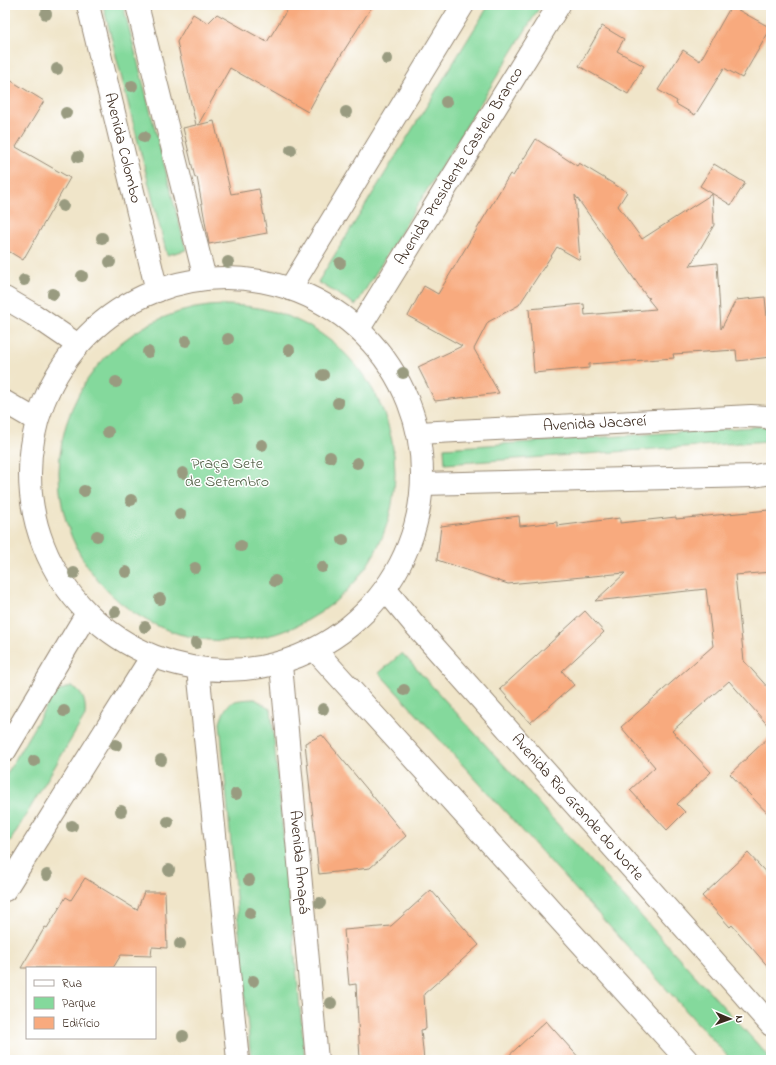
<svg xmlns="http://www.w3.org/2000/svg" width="776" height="1065" font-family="'Indie Flower',sans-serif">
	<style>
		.green { fill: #84d99c; stroke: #60825d }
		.building { fill: #f8aa7e }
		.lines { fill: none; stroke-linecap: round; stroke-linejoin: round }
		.tertiary-casing { stroke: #968874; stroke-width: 24 }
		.secondary-casing { stroke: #968874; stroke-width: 24 }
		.tertiary { stroke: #fff; stroke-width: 22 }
		.secondary { stroke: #fff; stroke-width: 22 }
		.tree { fill: #999b80 }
		.labels { text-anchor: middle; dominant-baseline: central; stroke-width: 3; stroke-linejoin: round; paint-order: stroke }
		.street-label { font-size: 16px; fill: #3b2a1e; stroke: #fff }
		.park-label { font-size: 16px; fill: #515f44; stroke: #fff }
	</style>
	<rect width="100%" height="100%" fill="#fff"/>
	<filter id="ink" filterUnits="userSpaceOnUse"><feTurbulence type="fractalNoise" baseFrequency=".025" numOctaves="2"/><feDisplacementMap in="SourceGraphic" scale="8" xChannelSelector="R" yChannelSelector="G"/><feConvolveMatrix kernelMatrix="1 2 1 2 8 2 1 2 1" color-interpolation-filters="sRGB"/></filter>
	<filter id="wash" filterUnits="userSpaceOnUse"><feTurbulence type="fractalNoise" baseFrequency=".012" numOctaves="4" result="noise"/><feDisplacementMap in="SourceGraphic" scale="16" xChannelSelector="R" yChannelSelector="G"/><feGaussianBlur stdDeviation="0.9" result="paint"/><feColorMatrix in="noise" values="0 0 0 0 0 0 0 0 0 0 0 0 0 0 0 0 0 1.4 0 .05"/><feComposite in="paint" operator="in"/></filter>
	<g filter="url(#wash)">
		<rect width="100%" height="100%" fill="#f0e5c9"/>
		<g class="green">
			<path d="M103,5H123L186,250L167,255Z"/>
			<path d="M489,5H541L356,305L318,282Z"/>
			<circle cx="227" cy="473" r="168"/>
			<path d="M767,426L768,441L445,464L444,448Z"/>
			<path d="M402,653L771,1059V1060H731L379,673Z"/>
			<path d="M71,686C84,694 86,701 85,716L11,840L5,845V777L54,693Z"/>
			<path d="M255,699L271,709L305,1060H251L220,723C227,700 232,700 255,699Z"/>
		</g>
		<g id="blocks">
			<g class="building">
				<path d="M290,5H373L329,74L308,112L230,68L198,125L214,121L231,194L259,189L267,233L209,244L197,177L195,178L183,128L196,125L177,42L193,14L208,23L217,14L267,42Z"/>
				<path d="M731,6L771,28L742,78L724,68L695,115L676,104L677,101L658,90L683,50L700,61Z"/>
				<path d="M602,26L624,39L617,51L644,66L628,94L579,66Z"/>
				<path d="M5,77L44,101L16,147L70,178L23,260L5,249Z"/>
				<path d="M536,139L577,166L579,163L627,192L618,206L642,239L712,194L714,225L690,266L717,263L721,329L736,300L765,297L771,357L737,361L736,350L673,354L674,358L589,364V368L534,373L529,309L584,304L585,315L656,309L648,299L650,298L647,297L575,195L580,260L557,247L519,305L488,322L474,349L499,393L435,401L418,367L462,346L408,316L424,286L438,294L510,174L513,176Z"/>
				<path d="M714,164L745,183L731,205L700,186Z"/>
				<path d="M769,510L771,532V572L735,575L744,661L771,691V729L729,681L672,731L711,772L677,804L685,812L667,830L630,790L655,767L621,727L713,646L706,589L595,601L625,573L508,584L437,560L441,526L519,516L520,526L557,522V526L620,518V523L676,517V519Z"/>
				<path d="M585,611L604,632L562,671L574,685L530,723L500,689Z"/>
				<path d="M322,735L406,836L370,868L319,874L305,743Z"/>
				<path d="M771,735V817L730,774Z"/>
				<path d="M748,853L771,878V970L732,925L730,927L702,896Z"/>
				<path d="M85,878L137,910L144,892H165L167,948L152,947L151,956L121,955L113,968H21L45,927L47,928L66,897L71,900Z"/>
				<path d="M431,890L479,945L424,994L426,1029L421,1030L424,1060H360L356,984L349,985L344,930L391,926Z"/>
				<path d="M546,1021L581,1060H504Z"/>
			</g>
		</g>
	</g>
	<g filter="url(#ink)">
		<use href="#blocks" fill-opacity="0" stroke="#968874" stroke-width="1"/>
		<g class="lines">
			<g class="tertiary-casing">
				<g id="tertiary">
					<path id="s1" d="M88,5L157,291"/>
					<path d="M137,5L205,279"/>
					<path d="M290,289L463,5"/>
					<path id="s2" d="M360,327L559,5"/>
					<path id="s3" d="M418,433L751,416L767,417L771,419"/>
					<path d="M422,484L754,476L771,473"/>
					<path id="s4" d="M281,665L317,1060"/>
					<path d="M198,669L238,1060"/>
				</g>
			</g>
			<g class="secondary-casing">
				<g id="secondary">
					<circle cx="226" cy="474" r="196"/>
					<path d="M5,298L34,315L78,345"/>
					<path d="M5,402L36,420"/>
					<path id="s5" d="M385,589L414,624L771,1025"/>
					<path d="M315,650L687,1060"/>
					<path d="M5,751L87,613"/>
					<path d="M5,890L152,656"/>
				</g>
			</g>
			<use href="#tertiary" class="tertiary"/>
			<use href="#secondary" class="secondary"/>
		</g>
		<g class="tree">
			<circle cx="46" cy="14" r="6"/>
			<circle cx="387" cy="59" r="6"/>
			<circle cx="57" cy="69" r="6"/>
			<circle cx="132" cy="86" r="6"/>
			<circle cx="446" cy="102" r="6"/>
			<circle cx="346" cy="112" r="6"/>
			<circle cx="66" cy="113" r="6"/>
			<circle cx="144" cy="137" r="6"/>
			<circle cx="291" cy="150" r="6"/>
			<circle cx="78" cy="157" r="6"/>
			<circle cx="63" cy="206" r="6"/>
			<circle cx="102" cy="238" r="6"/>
			<circle cx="110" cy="262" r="6"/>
			<circle cx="228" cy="262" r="6"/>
			<circle cx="340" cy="263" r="6"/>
			<circle cx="82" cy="276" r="6"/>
			<circle cx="24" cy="280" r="6"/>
			<circle cx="53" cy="294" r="6"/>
			<circle cx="228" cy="339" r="6"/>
			<circle cx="186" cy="341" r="6"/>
			<circle cx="289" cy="350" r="6"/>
			<circle cx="148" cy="352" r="6"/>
			<circle cx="403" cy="373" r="6"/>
			<circle cx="323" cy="375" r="6"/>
			<circle cx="116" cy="382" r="6"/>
			<circle cx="237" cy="399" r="6"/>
			<circle cx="338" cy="403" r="6"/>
			<circle cx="108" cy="432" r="6"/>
			<circle cx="262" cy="445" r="6"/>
			<circle cx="330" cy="457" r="6"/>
			<circle cx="357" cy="463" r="6"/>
			<circle cx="183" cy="473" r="6"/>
			<circle cx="84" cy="491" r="6"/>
			<circle cx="131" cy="500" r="6"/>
			<circle cx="180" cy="514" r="6"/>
			<circle cx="97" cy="536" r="6"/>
			<circle cx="343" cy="540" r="6"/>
			<circle cx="241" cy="546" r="6"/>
			<circle cx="322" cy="567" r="6"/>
			<circle cx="195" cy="568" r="6"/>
			<circle cx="126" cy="572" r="6"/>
			<circle cx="74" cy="573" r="6"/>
			<circle cx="275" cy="581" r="6"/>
			<circle cx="160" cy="599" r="6"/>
			<circle cx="115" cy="612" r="6"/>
			<circle cx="145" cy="627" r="6"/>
			<circle cx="196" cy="643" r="6"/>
			<circle cx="404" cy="690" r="6"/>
			<circle cx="323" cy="709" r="6"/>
			<circle cx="64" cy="711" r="6"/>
			<circle cx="116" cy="745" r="6"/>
			<circle cx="161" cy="760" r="6"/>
			<circle cx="34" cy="761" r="6"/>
			<circle cx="236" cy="794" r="6"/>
			<circle cx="121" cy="811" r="6"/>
			<circle cx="168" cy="822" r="6"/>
			<circle cx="72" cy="826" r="6"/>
			<circle cx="169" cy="870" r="6"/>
			<circle cx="47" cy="875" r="6"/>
			<circle cx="249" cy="880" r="6"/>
			<circle cx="320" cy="903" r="6"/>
			<circle cx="250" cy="913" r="6"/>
			<circle cx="180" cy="944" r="6"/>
			<circle cx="253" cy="981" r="6"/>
			<circle cx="331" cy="1003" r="6"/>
			<circle cx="183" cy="1036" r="6"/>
		</g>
	</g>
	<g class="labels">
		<g class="street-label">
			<text stroke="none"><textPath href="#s1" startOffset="147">Avenida Colombo</textPath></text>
			<text stroke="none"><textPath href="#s2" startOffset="189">Avenida Presidente Castelo Branco</textPath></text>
			<text stroke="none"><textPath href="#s3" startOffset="177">Avenida Jacareí</textPath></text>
			<text stroke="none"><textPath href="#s5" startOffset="291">Avenida Rio Grande do Norte</textPath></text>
			<text stroke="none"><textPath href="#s4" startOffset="198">Avenida Amapá</textPath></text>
		</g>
		<g class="park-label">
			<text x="227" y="464">Praça Sete<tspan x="227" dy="18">de Setembro</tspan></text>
		</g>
	</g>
	<rect width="776" height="1065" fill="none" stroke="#fff" stroke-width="20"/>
	<rect x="26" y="967" width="130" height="72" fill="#ffffff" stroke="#b1aaa5"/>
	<rect x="34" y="980" width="20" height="6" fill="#ffffff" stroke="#b1aaa5"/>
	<text x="62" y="987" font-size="12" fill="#3b2a1e">Rua</text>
	<rect x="34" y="997" width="20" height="12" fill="#84d99c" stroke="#b1aaa5"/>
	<text x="62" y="1007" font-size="12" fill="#3b2a1e">Parque</text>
	<rect x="34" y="1017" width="20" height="12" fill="#f8aa7e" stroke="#b1aaa5"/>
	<text x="62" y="1027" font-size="12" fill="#3b2a1e">Edifício</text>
	<g transform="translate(730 1019) rotate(92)" stroke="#ffffff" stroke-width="3" paint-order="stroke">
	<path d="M0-3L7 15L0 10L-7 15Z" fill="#3b2a1e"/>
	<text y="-6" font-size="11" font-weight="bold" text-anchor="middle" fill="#3b2a1e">N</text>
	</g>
</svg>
